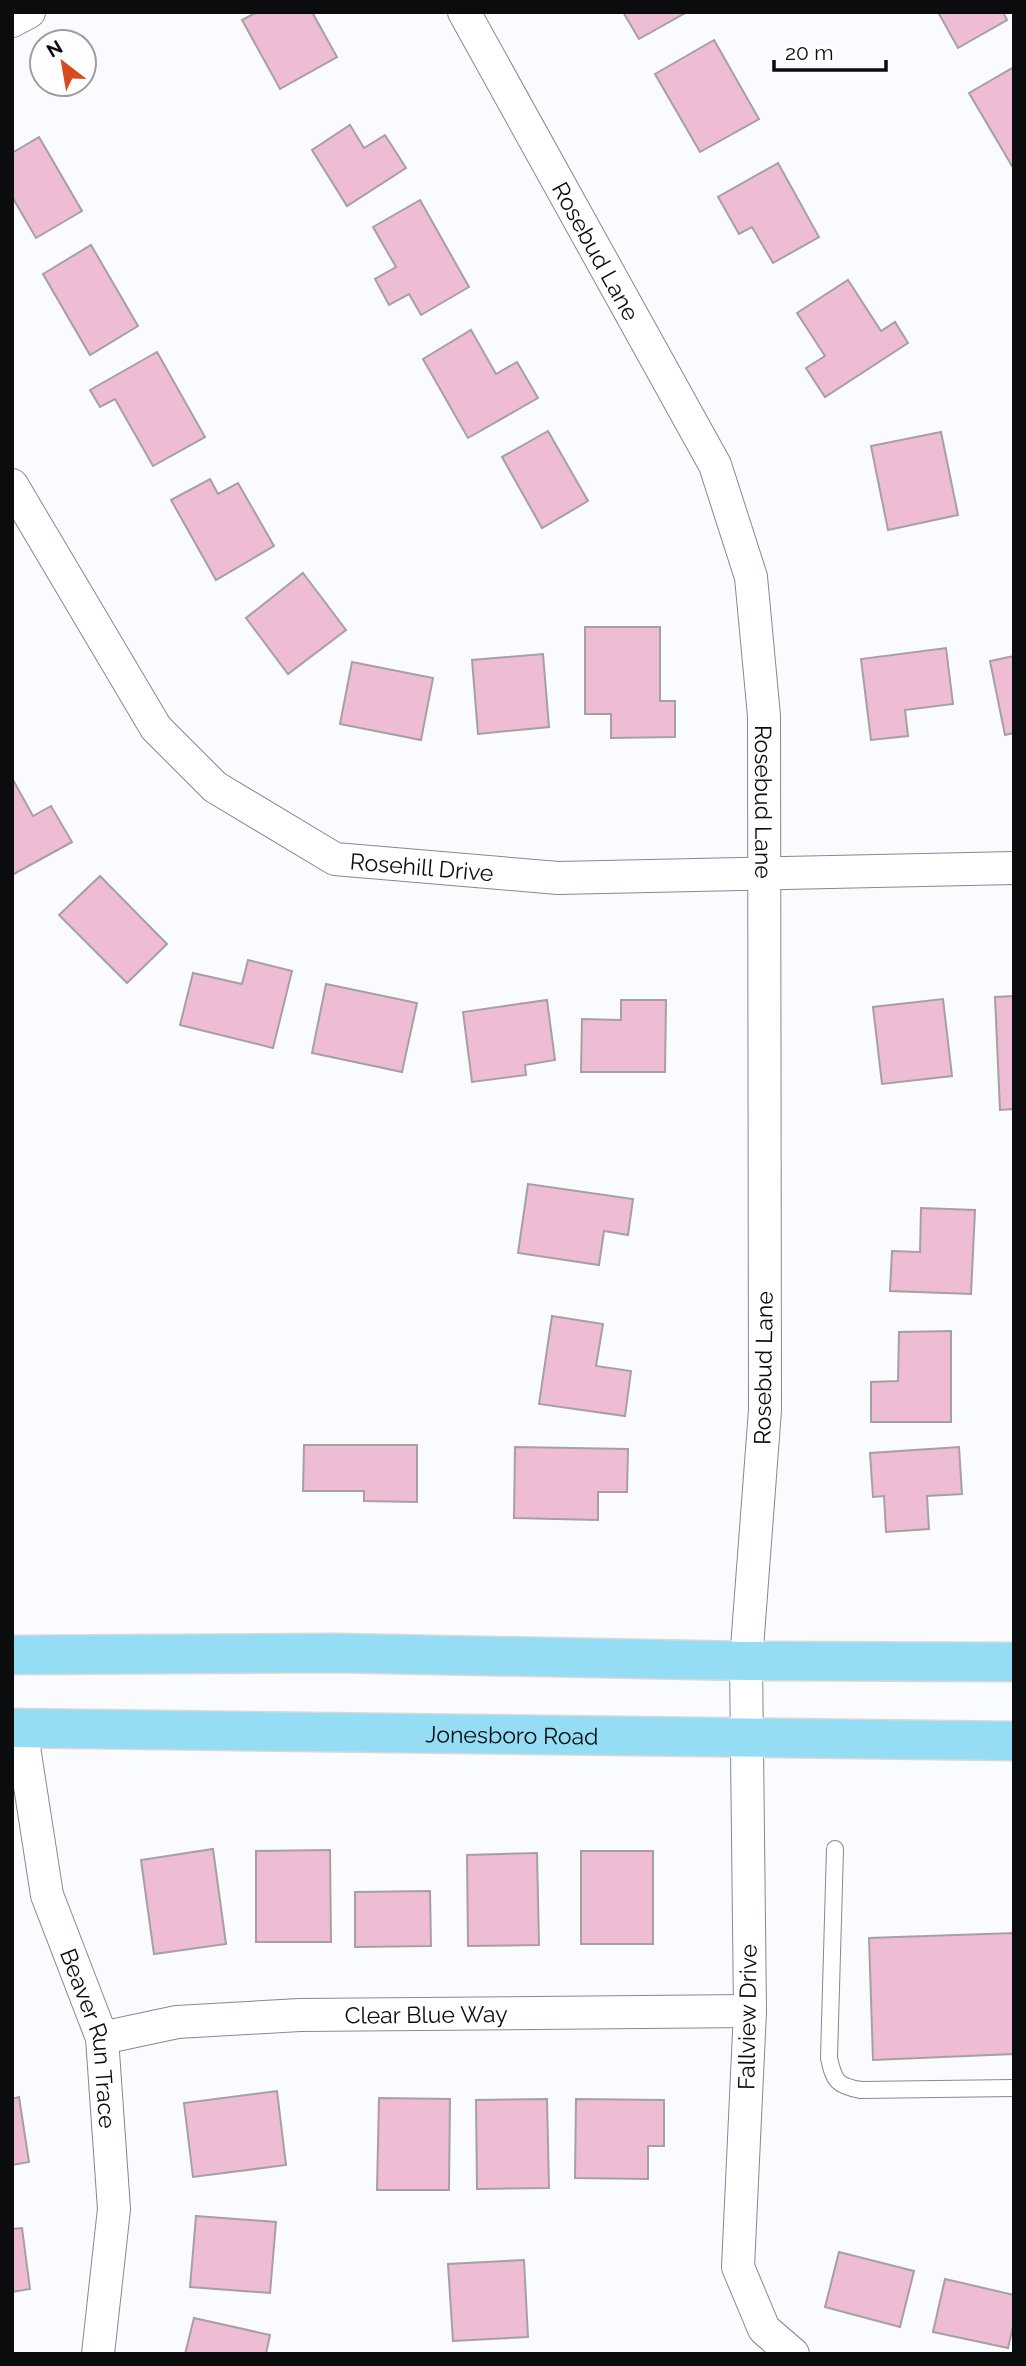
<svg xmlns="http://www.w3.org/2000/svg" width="1026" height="2366" font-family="Raleway,sans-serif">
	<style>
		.building { fill: #efbcd6; stroke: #a79fa3; stroke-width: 2 }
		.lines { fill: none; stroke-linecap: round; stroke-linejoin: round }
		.lane-casing { stroke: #858990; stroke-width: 18 }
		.street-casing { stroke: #858990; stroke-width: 34 }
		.primary-casing { stroke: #d8d8d8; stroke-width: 41 }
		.lane { stroke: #fff; stroke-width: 16 }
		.street { stroke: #fff; stroke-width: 32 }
		.primary { stroke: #94ddf5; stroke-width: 38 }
		.labels { text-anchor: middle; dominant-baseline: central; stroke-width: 5; stroke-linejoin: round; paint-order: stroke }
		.street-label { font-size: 23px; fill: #0b0c0e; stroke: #fff }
	</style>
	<rect width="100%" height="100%" fill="#f9fbfe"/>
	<g class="building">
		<path d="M257,12H312L337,57L280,89L242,20Z"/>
		<path d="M623,12H687L639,39Z"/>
		<path d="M938,12H1003L1007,20L958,48Z"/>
		<path d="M714,40L759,119L700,152L655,74Z"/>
		<path d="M1014,67V165L1012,166L969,93Z"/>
		<path d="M350,125L364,148L385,135L406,168L347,206L312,150Z"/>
		<path d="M39,137L82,211L36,238L14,200L12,202V153Z"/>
		<path d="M778,163L819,237L773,263L752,227L739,234L718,197Z"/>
		<path d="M420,200L469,287L421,315L409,294L389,305L375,279L396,267L373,227Z"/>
		<path d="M91,245L138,326L90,355L43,274Z"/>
		<path d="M848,280L881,331L895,322L908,343L825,397L806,368L825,356L797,313Z"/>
		<path d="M471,330L496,374L517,362L538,398L468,438L423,359Z"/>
		<path d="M157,352L205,437L153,466L115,399L100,407L90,390Z"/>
		<path d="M548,431L588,501L542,528L502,457Z"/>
		<path d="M941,432L958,515L888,530L871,446Z"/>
		<path d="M210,479L218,494L238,483L274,546L216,580L171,500Z"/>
		<path d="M303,573L346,630L288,674L246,618Z"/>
		<path d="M585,627H660V701H675V737L611,738V714H585Z"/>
		<path d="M946,648L953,704L905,710L908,736L871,740L861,659Z"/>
		<path d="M543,654L549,727L478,734L472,660Z"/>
		<path d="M1014,656V733L1005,735L990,661Z"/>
		<path d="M352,662L433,678L421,740L340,724Z"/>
		<path d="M12,778L33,816L51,806L72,842L12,875Z"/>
		<path d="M100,876L167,944L127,983L59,915Z"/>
		<path d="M248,960L292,971L273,1048L180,1025L193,973L242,984Z"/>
		<path d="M326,984L417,1003L402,1072L312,1053Z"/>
		<path d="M1014,996V1109L1000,1110L995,997Z"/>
		<path d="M943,999L952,1076L882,1084L873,1007Z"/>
		<path d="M547,1000L555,1060L525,1065L526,1075L472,1082L463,1012Z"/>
		<path d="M621,1000H666L665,1072H581L582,1019L621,1020Z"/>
		<path d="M528,1184L633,1199L628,1235L604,1231L599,1265L518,1253Z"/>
		<path d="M921,1208L975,1210L971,1294L890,1291L892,1251L920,1252Z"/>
		<path d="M552,1316L603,1324L596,1366L631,1371L625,1416L539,1404Z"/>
		<path d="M951,1331V1422H871V1382L898,1381L899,1332Z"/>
		<path d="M304,1445H417V1502L364,1501V1491H303Z"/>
		<path d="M515,1447L628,1449L627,1492H598V1520L514,1518Z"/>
		<path d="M959,1447L962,1494L927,1496L929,1529L886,1532L884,1496L873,1497L870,1453Z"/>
		<path d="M213,1849L226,1944L154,1954L141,1860Z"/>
		<path d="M330,1850L331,1942H256V1851Z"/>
		<rect x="581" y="1851" width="72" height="93"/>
		<path d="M537,1853L539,1945L468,1946L467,1855Z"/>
		<path d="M430,1891L431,1946L355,1947V1892Z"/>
		<path d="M1014,1933V2054L873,2060L869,1938Z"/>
		<path d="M277,2091L286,2165L193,2177L184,2103Z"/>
		<path d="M19,2097L29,2162L12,2165V2099Z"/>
		<path d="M379,2098L450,2099L449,2190H377Z"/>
		<path d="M547,2099L549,2188L477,2189L476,2100Z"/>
		<path d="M576,2099L664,2100V2146H648V2179L575,2178Z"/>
		<path d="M196,2216L276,2222L270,2293L190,2287Z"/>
		<path d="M22,2228L30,2289L12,2292V2229Z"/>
		<path d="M839,2252L914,2271L900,2327L825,2307Z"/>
		<path d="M524,2260L528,2337L453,2341L448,2264Z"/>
		<path d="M945,2279L1014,2295V2322L1008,2348L933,2332Z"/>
		<path d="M194,2318L270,2335L266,2354H185Z"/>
	</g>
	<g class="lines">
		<g class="lane-casing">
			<path id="lane" d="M835,1849L829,2058C834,2081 837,2086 861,2090L1014,2088"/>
		</g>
		<g class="street-casing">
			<g id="street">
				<path id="s1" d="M464,12L715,465L751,577L764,716L765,1410L746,1661L750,2011L738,2267L764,2329L793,2354"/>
				<path d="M12,21L29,12"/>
				<path id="s2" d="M12,485L156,728L215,787L335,859L558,878L1014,868"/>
				<path id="s3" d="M21,1728L47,1895L102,2038L114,2209L98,2354"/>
				<path id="s4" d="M102,2038L177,2022L300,2015L750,2011"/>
			</g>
		</g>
		<g class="primary-casing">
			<g id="primary">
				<path d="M12,1655L336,1653L746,1661L1014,1662"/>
				<path id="s5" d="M12,1728L1014,1741"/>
			</g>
		</g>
		<use href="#lane" class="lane"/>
		<use href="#street" class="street"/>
		<use href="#primary" class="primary"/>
	</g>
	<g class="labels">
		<g class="street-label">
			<text stroke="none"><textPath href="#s1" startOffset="273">Rosebud Lane</textPath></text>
			<text stroke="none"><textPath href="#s1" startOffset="861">Rosebud Lane</textPath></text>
			<text stroke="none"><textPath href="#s2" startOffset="593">Rosehill Drive</textPath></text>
			<text transform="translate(763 1368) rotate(-89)">Rosebud Lane</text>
			<text stroke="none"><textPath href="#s5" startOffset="500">Jonesboro Road</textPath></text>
			<text stroke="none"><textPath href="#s4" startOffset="326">Clear Blue Way</textPath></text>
			<text transform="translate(747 2017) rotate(-89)">Fallview Drive</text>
			<text stroke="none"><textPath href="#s3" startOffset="320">Beaver Run Trace</textPath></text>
		</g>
	</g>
	<rect width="1026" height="2366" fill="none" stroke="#0b0c0e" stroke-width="28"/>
	<g transform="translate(63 63) rotate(329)"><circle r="33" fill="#ffffff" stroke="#9d9e9f" stroke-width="2"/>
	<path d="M0-5L12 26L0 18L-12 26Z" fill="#d44c20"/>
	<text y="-10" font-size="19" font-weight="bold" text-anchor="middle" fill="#0b0c0e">N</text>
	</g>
	<path d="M774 60v10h112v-10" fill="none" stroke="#0b0c0e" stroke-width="3.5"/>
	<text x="785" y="60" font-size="21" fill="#0b0c0e" stroke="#ffffff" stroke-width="5" paint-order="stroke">20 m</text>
</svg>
